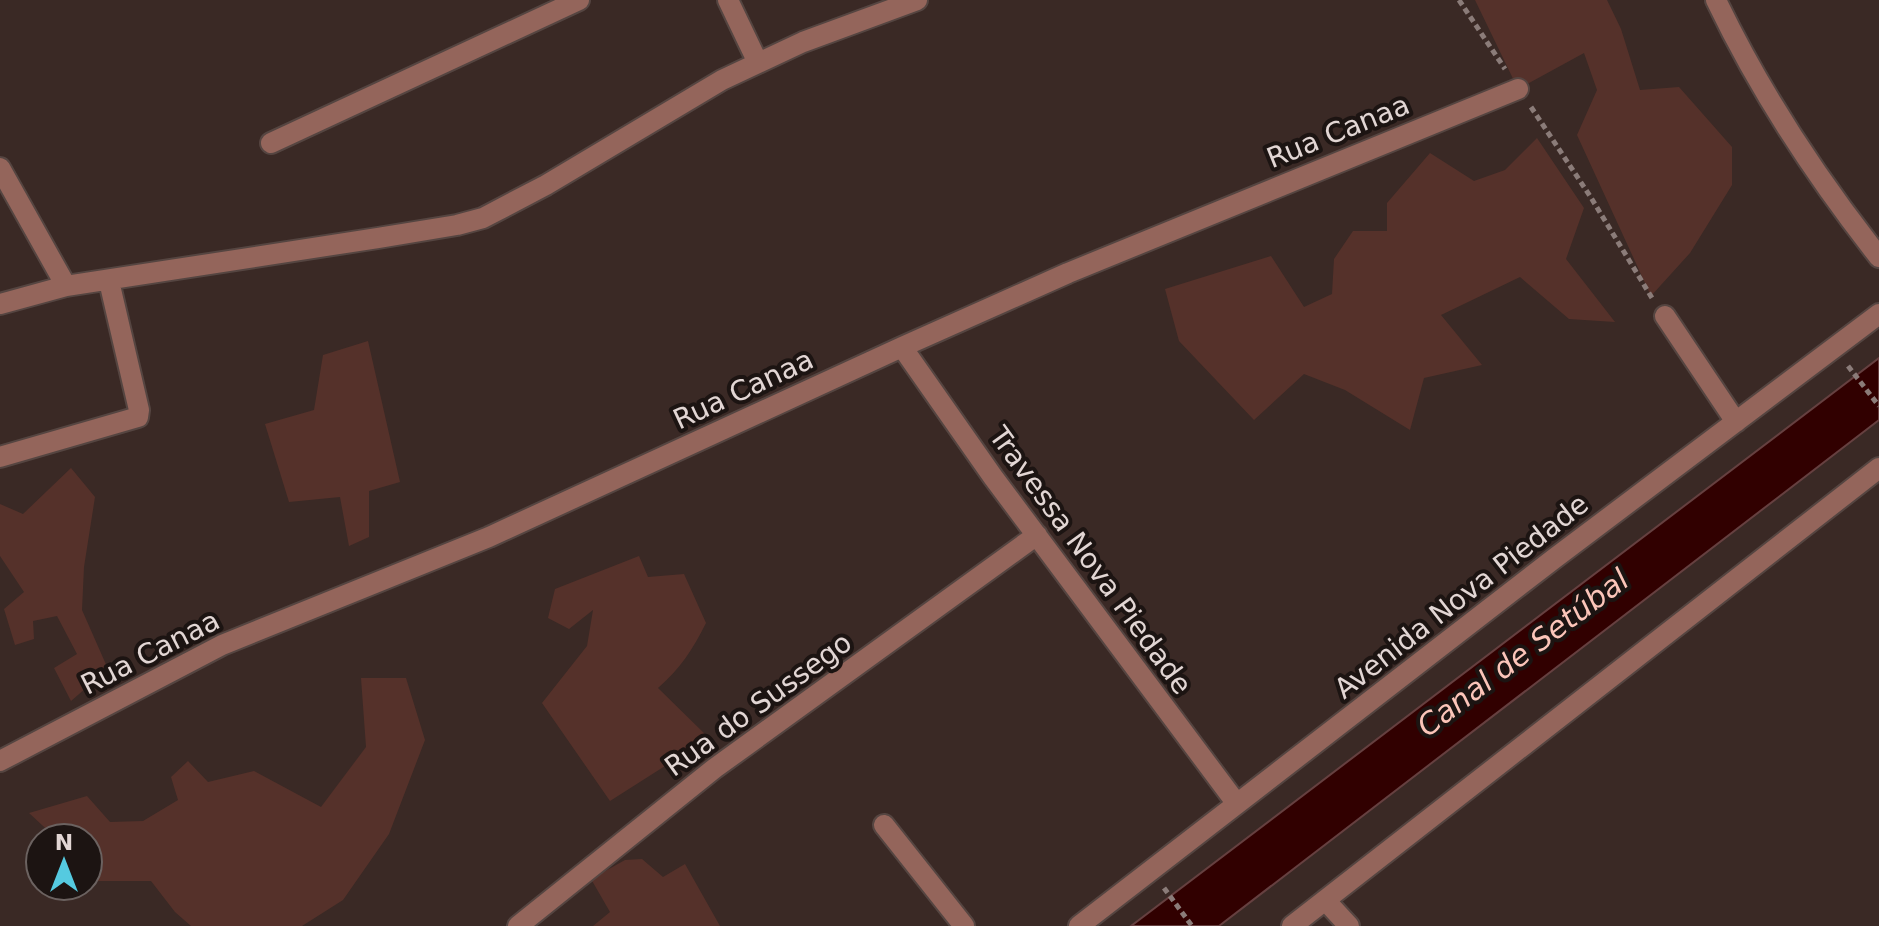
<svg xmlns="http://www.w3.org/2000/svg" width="1879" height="926" viewBox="0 0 1879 926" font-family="'DejaVu Sans',sans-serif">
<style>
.green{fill:#55312a}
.water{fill:#310000;stroke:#664040;stroke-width:2}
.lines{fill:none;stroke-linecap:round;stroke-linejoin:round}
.minor-casing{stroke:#554541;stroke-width:24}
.path{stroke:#8b7c79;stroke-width:5;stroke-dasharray:6 4;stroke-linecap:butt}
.minor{stroke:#94655b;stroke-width:20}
.labels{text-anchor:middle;stroke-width:8;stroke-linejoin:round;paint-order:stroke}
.street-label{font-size:28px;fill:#e2d6d4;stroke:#1c1412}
.water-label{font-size:30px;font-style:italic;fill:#fcc5b9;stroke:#1c1412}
</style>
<rect width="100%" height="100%" fill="#3a2925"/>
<!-- green -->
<path class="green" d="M1475,0H1607L1621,29L1640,90L1679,87L1732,147V185L1690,253L1651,296L1577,135L1597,90L1584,53L1518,89Z
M1537,138L1584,208L1566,259L1615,322L1569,319L1520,277L1441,315L1482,365L1424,378L1410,430L1345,390L1304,374L1254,420L1179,341L1165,289L1271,256L1304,307L1332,294L1334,259L1353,231H1387V203L1430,153L1474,181L1505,170Z
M368,341L400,482L369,491V537L349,546L340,497L289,502L265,424L314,410L323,355Z
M71,468L95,497L84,567L82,610L108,669L71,701L54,668L77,654L57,616L33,621L34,639L15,645L4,609L24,592L0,556V504L23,514Z
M639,556L648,577L684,574L706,623C693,649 680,669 658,688L709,738L610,801L542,703L587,646L593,610L569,629L548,618L555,589Z
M361,678H406L425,740L389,834L343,900L302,926H191L175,912L151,881H88V838H56L29,813L87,796L110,822L143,821L178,800L171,777L188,761L208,782L254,771L321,807L366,747Z
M642,859L663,877L685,864L720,926H593L610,912L591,879L625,860Z"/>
<!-- water -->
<path class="water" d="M1879,358V420L1219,926H1131Z"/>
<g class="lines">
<!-- minor casing -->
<g class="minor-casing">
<path id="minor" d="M728,0L758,63
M1716,0C1760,92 1816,177 1879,257
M271,143L579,0
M0,168L66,286
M0,304L66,286L378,238L457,225L483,218L546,185L722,80L803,42L917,0
M1665,316L1736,422
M902,347L993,477L1237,804
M0,457L138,417L139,410L109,281
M0,761L222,645L489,537L902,347L1068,273L1518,89
M884,825L964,926
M1325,900L1349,926
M518,926L715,768L1037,535
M1079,926L1555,558L1879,314
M1292,926L1879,468"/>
</g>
<!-- path -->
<path class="path" d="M1459,0L1505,69
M1531,107L1590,196L1652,298
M1848,366L1879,406
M1164,888L1192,926"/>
<!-- minor -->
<use href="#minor" class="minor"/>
</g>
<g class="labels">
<!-- street labels -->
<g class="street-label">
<text transform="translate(1338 131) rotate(-22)" y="10">Rua Canaa</text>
<text transform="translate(743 389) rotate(-25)" y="10">Rua Canaa</text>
<text transform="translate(1091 560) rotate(54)" y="10">Travessa Nova Piedade</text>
<text transform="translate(1461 596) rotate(-38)" y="10">Avenida Nova Piedade</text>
<text transform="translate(150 652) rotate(-27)" y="10">Rua Canaa</text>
<text transform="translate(758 704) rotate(-36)" y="10">Rua do Sussego</text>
</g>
<!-- water labels -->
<g class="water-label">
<text transform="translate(1523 653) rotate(-37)" y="10">Canal de Setúbal</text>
</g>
</g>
<!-- north arrow -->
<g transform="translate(64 862)"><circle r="38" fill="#1c1412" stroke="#6b6260" stroke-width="2"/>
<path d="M0-6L14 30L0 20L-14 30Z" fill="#55cae0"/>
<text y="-12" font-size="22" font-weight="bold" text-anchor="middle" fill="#e2d6d4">N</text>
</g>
</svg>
